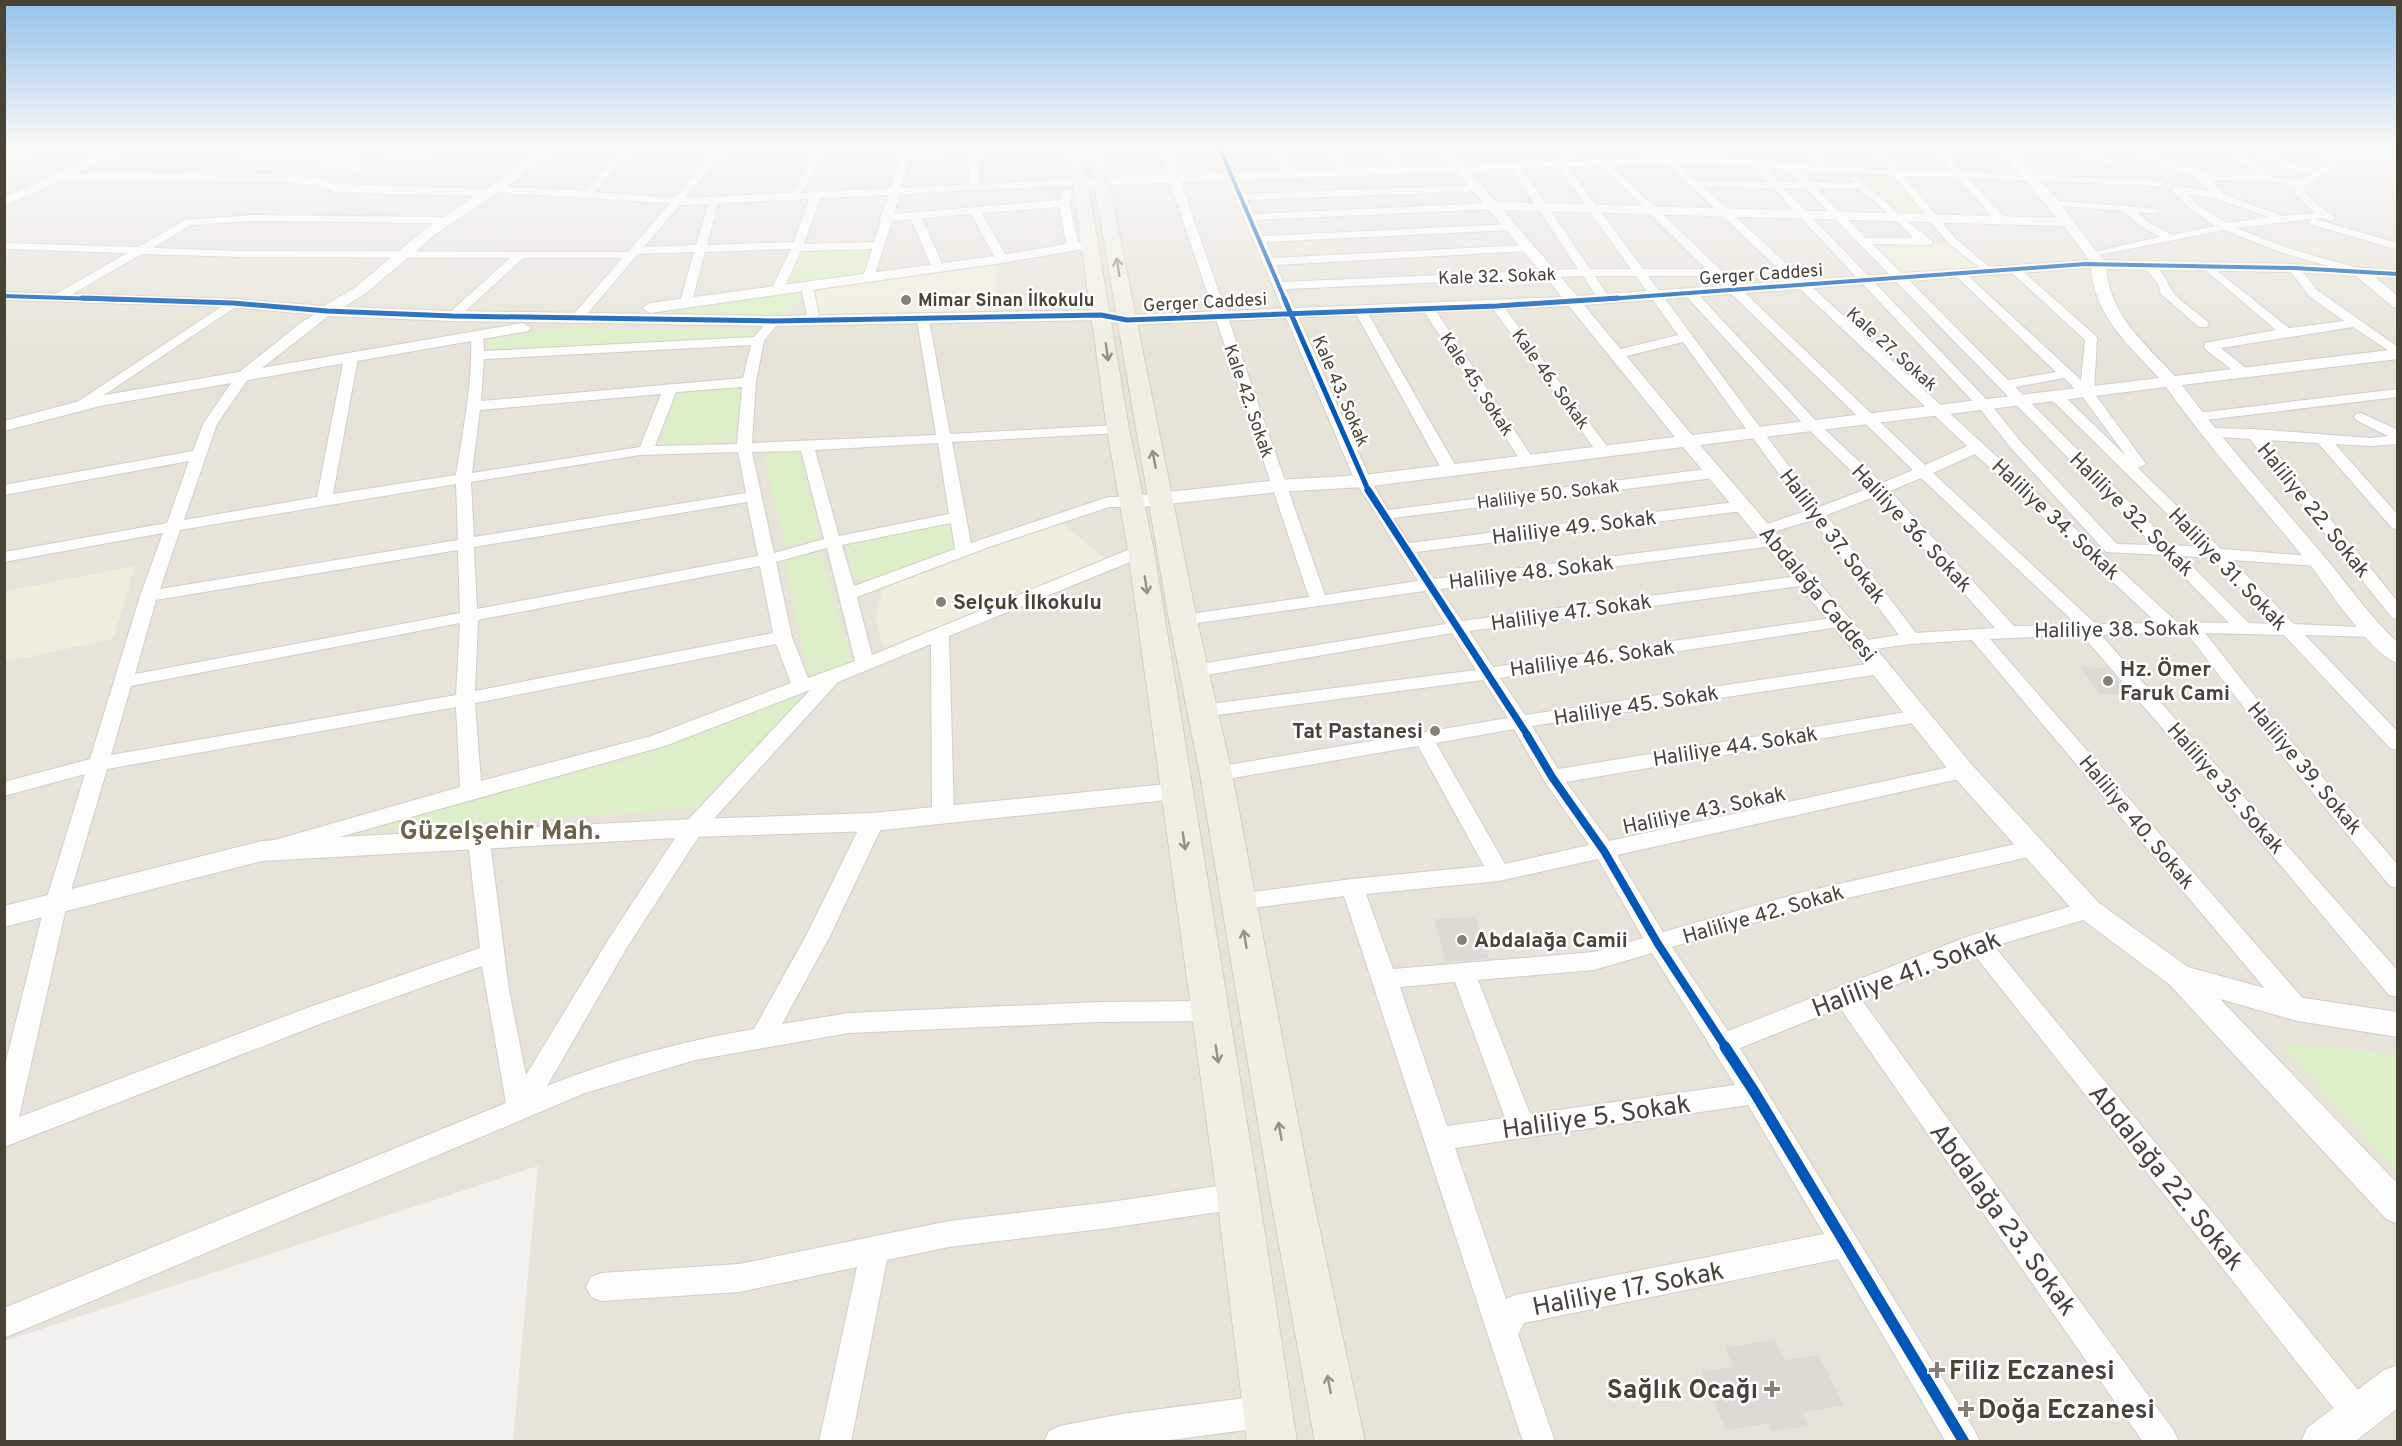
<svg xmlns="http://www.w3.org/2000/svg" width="2402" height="1446" viewBox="0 0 2402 1446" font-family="Overpass,sans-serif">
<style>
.residential{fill:#e7e3d8}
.education{fill:#f0eddc}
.green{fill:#ddefc9}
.building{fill:#dcdad3}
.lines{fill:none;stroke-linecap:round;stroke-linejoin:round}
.minor-casing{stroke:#d0cec8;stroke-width:2}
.tertiary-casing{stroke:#d0cec8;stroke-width:2}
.primary-casing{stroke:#d6cfb7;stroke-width:2}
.minor{fill:#fdfdfc;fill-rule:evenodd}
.tertiary{fill:#fdfdfc;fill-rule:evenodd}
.primary{fill:#f1efe4;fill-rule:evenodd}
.cycleway-far4-casing{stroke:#fff;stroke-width:6}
.cycleway-far3-casing{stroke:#fff;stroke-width:8}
.cycleway-far2-casing{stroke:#fff;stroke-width:10}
.cycleway-far1-casing{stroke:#fff;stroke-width:12}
.cycleway-casing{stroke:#fff;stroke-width:15}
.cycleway-far4{stroke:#0057b8;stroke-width:4}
.cycleway-far3{stroke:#0057b8;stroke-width:5}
.cycleway-far2{stroke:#0057b8;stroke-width:7}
.cycleway-far1{stroke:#0057b8;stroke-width:8}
.cycleway{stroke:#0057b8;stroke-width:11}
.oneway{stroke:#959084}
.poi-dot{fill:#848075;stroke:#fff;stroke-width:2}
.labels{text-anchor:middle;stroke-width:5;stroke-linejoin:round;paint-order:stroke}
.far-street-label{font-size:18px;fill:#494336;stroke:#fff}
.far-poi-label{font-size:18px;font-weight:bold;fill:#494336;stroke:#fff;text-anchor:start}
.street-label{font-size:21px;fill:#494336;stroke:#fff}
.poi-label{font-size:21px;font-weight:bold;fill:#494336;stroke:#fff;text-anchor:start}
.near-street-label{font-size:26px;fill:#494336;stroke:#fff}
.near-poi-label{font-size:26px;font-weight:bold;fill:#494336;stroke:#fff;text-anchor:start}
.district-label{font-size:27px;font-weight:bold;fill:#6d634c;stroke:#fff}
</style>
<rect width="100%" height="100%" fill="#f2f1eb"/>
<!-- residential -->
<path class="residential" d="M44,149H210L363,173L353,149H2397V1441H513L538,1166L5,1341L4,161Z"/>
<!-- education -->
<path class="education" d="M1872,242L1948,243L1976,267L1903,274Z
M996,264V314L878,317L868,313L851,317L818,318L814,288Z
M1060,521L1107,560L884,649L875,619L884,584Z
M135,566L113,639L5,662V591Z"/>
<!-- green -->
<path class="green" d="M1852,173L1891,174L1927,216L1899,215L1862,186Z
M871,247L864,274L786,285L801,251Z
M796,291L803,294L781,318L648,310Z
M574,325L601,329L755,331L754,337L488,350L489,340Z
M740,388L744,392L737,437L729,441L661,444L674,394Z
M800,452L820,538L785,546L764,454Z
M950,523L956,548L868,580L854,579L847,544Z
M820,552L852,664L810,680L784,560Z
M810,691L696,808L339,832L620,762Z
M2280,1044L2397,1054V1172Z"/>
<!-- building -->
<path class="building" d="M2081,667L2108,668L2131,695L2099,694Z
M1476,917L1489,959L1446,962L1434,919Z
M1775,1340L1785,1360L1819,1355L1844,1406L1802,1412L1808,1426L1771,1431L1768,1423L1726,1430L1701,1371L1733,1367L1725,1347Z"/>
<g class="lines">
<!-- minor casing -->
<g class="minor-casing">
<path id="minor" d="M376,149H551L552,150L547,153L379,154L374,151Z
M717,149H727L685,198L791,193L818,149H828L801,193L891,188L902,154L869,152L864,149H994L989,152H979V184L1080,179L1085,182L1080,185L900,194L894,214L1059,200L1062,191L1067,188L1072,191L1069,203L1079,247L1073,250L1067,247L1059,207L982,213L1008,259L1002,262L996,259L971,214L922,218L944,268L938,271L932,268L911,219L892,221L873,280H865L863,278L872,249L801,251L783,290L777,294L771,290L791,249L705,252L692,302L686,306L680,302L694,252L638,254L581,321H573L571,318L573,315L622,258H523L457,319H449L447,316L449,313L510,258L243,257L142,254L60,301L56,300V294L127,253L4,249V243L138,247L185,220L253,215L449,217L454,220L449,223L253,221L191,225L153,248L243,251L628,252L670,203L493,192L488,189L493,186L583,191L625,150L628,151V155L594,192L674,198ZM969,153V184L901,188L911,155ZM889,195L880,218L881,220L874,242L804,244L820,198ZM809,199L794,242L707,245L718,203ZM708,204L696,245L644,247L680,205Z
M1159,149H1169L1325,595L1418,581L1355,481L1215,149H1225L1244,194L1479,185L1484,188L1479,191L1247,200L1253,214L1494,203L1499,206L1494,209L1256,220L1263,236L1511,224L1516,227L1511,230L1266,242L1273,258L1528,245L1534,248L1528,251L1276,265L1283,282L1578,269L1512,169L1460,171L1455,168L1460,165L1558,161L1570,149H1580L1569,161L1703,157L1816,165L1804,149H1814L1826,165L1889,170L1872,149H1882L1899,170L1952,171L1935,149H1945L1962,172L2164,181L2165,183L2160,186L1968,178L2005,218V222H1997L1957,177L1904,176L1956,239L1993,270L1995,272L1989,275L1948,243L1894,176L1798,169L1811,182L1852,183L1847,178L1856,176C1867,185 1925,238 1932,240V244L1928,245L1873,244L2008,380L2056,372L1957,277V273H1965L2081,380L2085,340L2010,271L2012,269H2020L2096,336L2097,339L2094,393L2146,464L2138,468L2221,549L2323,557L2325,561L2317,566L2232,560L2294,624L2379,628L2382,632L2379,636L2373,637L2305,635L2398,732V750L2391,749L2284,635L2205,633L2279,727L2398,865V888L2390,886L2265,735L2186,632L2101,635L2398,971V997L2389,995L2282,867L2082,635L1990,639L2306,1002L2309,1009L2306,1016L2297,1019L2288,1016L1972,640L1911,644L1860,651L1854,650L1851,646L1854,642L1899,635L1813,520L1770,533H1758L1756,530L1758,527L1806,511L1683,342L1618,358L1611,354L1613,351L1678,335L1636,276H1595L1610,299L1604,303L1600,302L1583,276L1286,289L1371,481L1388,510L1714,468L1722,473L1714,478L1393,518L1409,543L1743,501L1751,506L1743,511L1416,552L1434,579L1773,536L1781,541L1773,546L1440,589L1462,621L1807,575L1813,576L1816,580L1813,584L1807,585L1469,631L1493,667L1839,617L1845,618L1848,622L1845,626L1839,627L1500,678L1525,715L1880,662L1887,664L1889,668L1887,672L1880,674L1532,726L1558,769L1919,710L1926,712L1929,716L1926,720L1919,722L1566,782L1609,841L1963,764L1970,766L1973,771L1970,776L1963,778L1617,855L1663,932L1803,892L2033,840L2041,843L2044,848L2041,853L2033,856L1803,908L1672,947L1728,1031L1969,936L2089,901L2097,904L2100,910L2097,916L1994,946L2368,1402L2373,1413L2368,1424L2357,1429L2346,1424L1973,953L1861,999L2174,1431L2179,1442H2143L1840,1008L1740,1048L1975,1431L1980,1442H1946L1838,1259L1524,1323L1518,1334L1555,1442H1523L1344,896L1238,910L1230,908L1227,902L1230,896L1238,894L1352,879L1484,866L1418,746L1216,781L1209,779L1206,774L1209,769L1216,767L1508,718L1483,680L1202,717L1195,715L1192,711L1195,707L1202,705L1476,670L1452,633L1194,677L1187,675L1185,671L1187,667L1194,665L1446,624L1425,591L1183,625L1177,624L1174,620L1177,616L1183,615L1309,597ZM1666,163L1967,446L1925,465L1611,165ZM1677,163L1755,166L1768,182L1696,181ZM1601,165L1706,269H1643L1568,167ZM1558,167L1631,269H1590L1522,168ZM1766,167L1786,169L1799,182H1779ZM1703,187L1773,188L1979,408L2011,448L2106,552L2163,555L2229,623L2177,622ZM1784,188H1805L2153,545L2117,544L2021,442L1989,402ZM1817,189H1859L1895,219L1913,238H1866ZM1648,276H1713L1913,470L1882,483L1818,423L1695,291H1687V297L1808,429L1869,488L1819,507ZM2064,378L2082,396L2126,456L2061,393H2051L2049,396L2051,399L2201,547L2172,545L2015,387ZM1975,454L2157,623L2096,624L1933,473ZM1921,478L2077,625L2014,626L1890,491ZM1877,496L1995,628L1916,633L1826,515ZM2182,556L2212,558L2274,624L2249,623ZM1514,729L1545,782L1589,845L1505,864L1436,743ZM1598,859L1643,938L1594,952L1393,969L1366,894L1499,881ZM1652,953L1735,1085L1530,1114L1478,980L1594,970ZM1455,982L1505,1118L1447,1126L1400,987ZM1748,1105L1824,1234L1515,1295L1506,1299L1455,1148Z
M1271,149H1281L1295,174L1294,176H1286Z
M1325,149H1335L1350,172L1348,174H1342Z
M1379,149H1389L1404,170L1402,172H1396Z
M2064,149H2079L2135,168L2127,170Z
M2134,149H2146L2169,163L2191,167L2206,174L2257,175L2225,149H2236L2270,176L2299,181L2311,174L2282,166L2249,149H2261L2288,162L2318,170L2333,160L2312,149H2325L2336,153L2398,152V158L2342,159V163L2306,185L2304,191L2316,204L2336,218L2331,221L2324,218L2315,219L2398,243V250L2310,224L2309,222L2311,219L2236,228L2291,249L2364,270V274H2356L2283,253L2224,230L2089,257V253L2160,237L2140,226L2123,211L2052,205L2047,202L2048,200L2160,209L2161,211L2156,214L2137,212L2148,222L2172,235L2215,226L2190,208L2171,189L2176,186L2210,191C2188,163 2160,173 2134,149ZM2212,180L2267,181L2295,186V193L2315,213L2283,216L2223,194ZM2187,194L2217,199L2269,217L2227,223L2197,204Z
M2150,263C2160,266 2166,280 2171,289C2175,298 2199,314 2207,321L2209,324L2207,327H2199L2161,294L2158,284L2144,266Z
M2207,263L2289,328L2344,321L2309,296L2288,268L2294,265L2298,266L2317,290L2398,347V357L2353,327L2221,348L2252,373L2245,377L2240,376L2205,349L2204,346L2205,343L2276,330L2203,268V264Z
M807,282L813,286L820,321L814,325L808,321L801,286Z
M233,299L239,303L237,306L80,411L75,412L68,408Z
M1497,302L1501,303L1609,449L1611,452L1609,455H1599L1491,306Z
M1428,304L1434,308L1534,460L1532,463H1522L1520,460L1422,308Z
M1360,306L1366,310L1458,470L1455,473L1450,475L1442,470L1354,310Z
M327,307L331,308L333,311L331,314L248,379L217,424L184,520L317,497L344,358L351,354L358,358L333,494L456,475C463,429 473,383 471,336L477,332L483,336L484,351L754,337L770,318H778L780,321L764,341L756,382L752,443L936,435L917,320L923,316L929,320L950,434L1118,425L1125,429L1118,433L952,442L971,543L1108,497H1131L1139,502L1131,507H1109L989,547L857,597L872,655L1135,547L1141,546L1149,551L1147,555L949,636L954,814L950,819L943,821L936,819L932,814L931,644L838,682L701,833L626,949L547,1086C613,1059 684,1041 754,1029L807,934L862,822L865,817L873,815L881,817L884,822L830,936L782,1024L849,1013L1099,1002L1210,1001L1219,1004L1222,1011L1219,1018L1210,1021L1099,1022L849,1033L695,1060L585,1093L4,1338V1308L506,1103L482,966L325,1022L4,1147V1069L45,904L85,774L4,796V782L90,759L140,596L163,533L4,562V552L167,523L189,461L4,495V485L193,451L203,424L238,373L302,322ZM751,345L743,378L481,401L484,359ZM742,387L737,444L655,446L676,392ZM661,394L640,447L472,473L480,410ZM938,443L949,514L839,536L815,450ZM801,451L824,539L774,553L752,452ZM738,452L746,493L474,537L471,482L640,455ZM456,484L458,540L160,589L180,530ZM747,502L758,556L477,609L474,547ZM951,523L955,549L854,586L842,545ZM827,548L855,661L808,678L792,637L776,562ZM458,550L460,613L135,674L156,600ZM760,566L773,633L475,691L478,620ZM460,623L456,695L111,755L131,686ZM776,644L791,683L651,736L481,781L475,703ZM810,690L685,823L610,937L526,1075L509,990L490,841L487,836L479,833L471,836L468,841L480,948L307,1008L19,1117L67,904L107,769L456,707L460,787L271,841L268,846L271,851L279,854L665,746Z
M2398,389V397L2197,421L2190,417L2197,413Z
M2361,413L2398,430V444L2370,446L2335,444L2398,515V530L2392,528L2318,443L2266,440L2398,602V619L2392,618L2250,439L2207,436L2200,432L2207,428L2253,429L2370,438L2388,436L2356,420L2354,417L2356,414Z
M1238,1183L1248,1187L1252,1196L1248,1205L1238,1209L1110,1228L949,1247L887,1260L851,1442H819L857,1267L739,1292L601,1301L591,1297L586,1287L591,1277L601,1273L739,1264L949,1221L1110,1202Z
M1268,1395L1279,1400L1284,1411L1279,1422L1268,1427L1156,1442H1044L1049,1431L1060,1426L1122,1414Z"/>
</g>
<!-- tertiary casing -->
<g class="tertiary-casing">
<path id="tertiary" d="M111,149H126L77,173L284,174L319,178L337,184L486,189L541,149H554L515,181L436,234L366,293L344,307L453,311L774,316L1101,310L1127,315L1562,297L1457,172L1080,186L1074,182L1080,178L1451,165L1438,149H1450L1496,202L2057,218L1998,149H2010L2057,199L2103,260L2294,264L2398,270V278L2375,277L2398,296V308L2393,307L2356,276L2294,272L2106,269C2111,316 2144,343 2175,376L2398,349V359L2182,385C2226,445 2276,499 2323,555C2348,585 2370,617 2398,643V663C2372,656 2328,588 2310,565C2262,506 2211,450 2166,387L1700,445L1888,663L1972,765L2099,903L2188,967L2297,997L2398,1012V1037L2297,1021L2220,999L2398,1184V1224L2386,1219L2169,984L2079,917L1954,777L1872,673L1683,447L1363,487L1278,492L1131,508L1124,506L1121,502L1124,498L1131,496L1278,480L1363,475L1675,437L1569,306L1127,325L1101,320L774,326L453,321L327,316L233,307L4,300V292L233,299L324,306L356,287L426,228L475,196L335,192L317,185L284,182L61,181L4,206V197ZM1503,210L2064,226L2089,260L1577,296ZM2085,268H2091C2095,317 2128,344 2159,378L1692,435L1584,305Z
M1090,240L1095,241L1097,244L1095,247L1002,263L650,313L642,308L650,303L1002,255Z
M523,323L531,328L528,331L100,406L4,431V421L99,396Z
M1177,783L1186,786L1190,792L1186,798L873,831L693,837L262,861L4,927V906L262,841L693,819L873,813Z
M2398,1365V1408L2354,1442H2301L2307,1428L2384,1370Z"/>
</g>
<!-- primary casing -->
<g class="primary-casing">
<path id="primary" d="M1068,149H1082L1129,429L1154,551L1259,1196L1297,1442H1247L1217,1196L1128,551L1107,429Z
M1088,149H1102L1197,620L1232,774L1311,1189L1365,1442H1315L1269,1189L1200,774L1169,620Z"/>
</g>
<!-- minor -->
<use href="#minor" class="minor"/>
<!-- tertiary -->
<use href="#tertiary" class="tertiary"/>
<!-- primary -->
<use href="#primary" class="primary"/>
<!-- cycleway-far4 casing -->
<g class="cycleway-far4-casing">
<path id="cycleway-far4" d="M1220,149L1285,300
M4,296L131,300
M1594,300L2085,264L2294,268L2398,274"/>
</g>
<!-- cycleway-far3 casing -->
<g class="cycleway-far3-casing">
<path id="cycleway-far3" d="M82,298L233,303L327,311L453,316L774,321L1101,315L1127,320L1497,306L1618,298
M1284,298L1369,492"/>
</g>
<!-- cycleway-far2 casing -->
<g class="cycleway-far2-casing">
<path id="cycleway-far2" d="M1368,490L1528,736"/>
</g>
<!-- cycleway-far1 casing -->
<g class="cycleway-far1-casing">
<path id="cycleway-far1" d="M1527,735L1552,777L1604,851L1658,944L1726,1048"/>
</g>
<!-- cycleway casing -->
<g class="cycleway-casing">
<path id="cycleway" d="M1725,1047L1755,1093L1964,1442"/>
</g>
<!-- cycleway-far4 -->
<use href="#cycleway-far4" class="cycleway-far4"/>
<!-- cycleway-far3 -->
<use href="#cycleway-far3" class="cycleway-far3"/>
<!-- cycleway-far2 -->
<use href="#cycleway-far2" class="cycleway-far2"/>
<!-- cycleway-far1 -->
<use href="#cycleway-far1" class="cycleway-far1"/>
<!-- cycleway -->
<use href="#cycleway" class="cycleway"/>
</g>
<!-- one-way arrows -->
<defs><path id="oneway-shaft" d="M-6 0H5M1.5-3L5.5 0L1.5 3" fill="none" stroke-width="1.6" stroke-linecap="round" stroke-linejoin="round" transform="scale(1.5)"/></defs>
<g class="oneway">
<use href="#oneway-shaft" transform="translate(1118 267) rotate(-99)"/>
<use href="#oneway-shaft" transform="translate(1107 352) rotate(82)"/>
<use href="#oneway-shaft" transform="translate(1154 459) rotate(-101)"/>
<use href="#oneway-shaft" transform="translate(1146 585) rotate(82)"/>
<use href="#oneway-shaft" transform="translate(1184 841) rotate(81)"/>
<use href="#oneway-shaft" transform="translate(1245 939) rotate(-100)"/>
<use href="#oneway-shaft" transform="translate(1217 1054) rotate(81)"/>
<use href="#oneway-shaft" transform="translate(1280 1131) rotate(-100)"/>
<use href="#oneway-shaft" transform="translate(1329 1384) rotate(-101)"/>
</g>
<!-- sky -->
<linearGradient id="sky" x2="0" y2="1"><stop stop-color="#95c2ec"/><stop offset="0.42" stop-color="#f9f9f6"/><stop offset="1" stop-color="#f9f9f6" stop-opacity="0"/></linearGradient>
<rect width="2402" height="351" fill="url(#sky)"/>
<!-- markers -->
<g class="poi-dot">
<circle cx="906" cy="300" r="6"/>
<circle cx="941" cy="602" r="6"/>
<circle cx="2108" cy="681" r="6"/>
<circle cx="1435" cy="731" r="6"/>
<circle cx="1462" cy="940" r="6"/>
<path d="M1934 1361h6v6h6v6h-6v6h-6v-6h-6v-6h6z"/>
<path d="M1769 1380h6v6h6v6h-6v6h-6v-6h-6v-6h6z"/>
<path d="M1963 1400h6v6h6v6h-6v6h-6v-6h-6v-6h6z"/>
</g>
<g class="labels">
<!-- far-street labels -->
<g class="far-street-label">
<text transform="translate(1761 274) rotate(-4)" y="6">Gerger Caddesi</text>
<text transform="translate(1497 276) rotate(-2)" y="6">Kale 32. Sokak</text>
<text transform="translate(1205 302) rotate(-3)" y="6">Gerger Caddesi</text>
<text transform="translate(1892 349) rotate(42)" y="6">Kale 27. Sokak</text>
<text transform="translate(1551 379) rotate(54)" y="6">Kale 46. Sokak</text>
<text transform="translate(1477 384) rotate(57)" y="6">Kale 45. Sokak</text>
<text transform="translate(1341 391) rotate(67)" y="6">Kale 43. Sokak</text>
<text transform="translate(1249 401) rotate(71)" y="6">Kale 42. Sokak</text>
<text transform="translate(1548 494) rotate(-7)" y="6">Haliliye 50. Sokak</text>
</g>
<!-- far-poi labels -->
<g class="far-poi-label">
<text x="918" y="306">Mimar Sinan İlkokulu</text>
</g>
<!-- street labels -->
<g class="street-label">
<text transform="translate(2314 510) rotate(51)" y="7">Haliliye 22. Sokak</text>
<text transform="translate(2132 514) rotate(45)" y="7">Haliliye 32. Sokak</text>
<text transform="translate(2056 519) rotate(43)" y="7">Haliliye 34. Sokak</text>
<text transform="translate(1574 527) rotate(-7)" y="7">Haliliye 49. Sokak</text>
<text transform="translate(1912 528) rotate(47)" y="7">Haliliye 36. Sokak</text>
<text transform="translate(1833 536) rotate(53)" y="7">Haliliye 37. Sokak</text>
<text transform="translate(2228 569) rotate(46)" y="7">Haliliye 31. Sokak</text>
<text transform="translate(1531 572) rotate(-7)" y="7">Haliliye 48. Sokak</text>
<text transform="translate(1818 594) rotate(50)" y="7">Abdalağa Caddesi</text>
<text transform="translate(1571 612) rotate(-8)" y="7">Haliliye 47. Sokak</text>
<text transform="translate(2117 629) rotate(-1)" y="7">Haliliye 38. Sokak</text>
<text transform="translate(1592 658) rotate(-8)" y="7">Haliliye 46. Sokak</text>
<text transform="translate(1636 705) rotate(-9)" y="7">Haliliye 45. Sokak</text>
<text transform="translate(1735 746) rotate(-9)" y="7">Haliliye 44. Sokak</text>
<text transform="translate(2305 768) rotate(50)" y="7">Haliliye 39. Sokak</text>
<text transform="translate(2226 788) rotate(49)" y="7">Haliliye 35. Sokak</text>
<text transform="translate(1704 810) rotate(-12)" y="7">Haliliye 43. Sokak</text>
<text transform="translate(2137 822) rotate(50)" y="7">Haliliye 40. Sokak</text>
<text transform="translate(1763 914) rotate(-16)" y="7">Haliliye 42. Sokak</text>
</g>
<!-- poi labels -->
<g class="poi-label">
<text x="953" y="609">Selçuk İlkokulu</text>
<text x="2120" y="676">Hz. Ömer<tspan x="2120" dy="24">Faruk Cami</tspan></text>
<text x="1423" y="738" text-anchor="end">Tat Pastanesi</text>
<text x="1474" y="947">Abdalağa Camii</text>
</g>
<!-- near-street labels -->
<g class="near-street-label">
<text transform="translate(1906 973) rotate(-21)" y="9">Haliliye 41. Sokak</text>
<text transform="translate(1596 1116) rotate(-8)" y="9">Haliliye 5. Sokak</text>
<text transform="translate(2167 1177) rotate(51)" y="9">Abdalağa 22. Sokak</text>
<text transform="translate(2004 1219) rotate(54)" y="9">Abdalağa 23. Sokak</text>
<text transform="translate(1628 1288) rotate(-11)" y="9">Haliliye 17. Sokak</text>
</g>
<!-- near-poi labels -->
<g class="near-poi-label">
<text x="1949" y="1379">Filiz Eczanesi</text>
<text x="1758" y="1398" text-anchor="end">Sağlık Ocağı</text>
<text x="1978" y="1418">Doğa Eczanesi</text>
</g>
<!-- district labels -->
<g class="district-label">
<text x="500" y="839">Güzelşehir Mah.</text>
</g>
</g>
<!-- border -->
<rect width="2402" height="1446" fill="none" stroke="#494336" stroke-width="12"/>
</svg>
